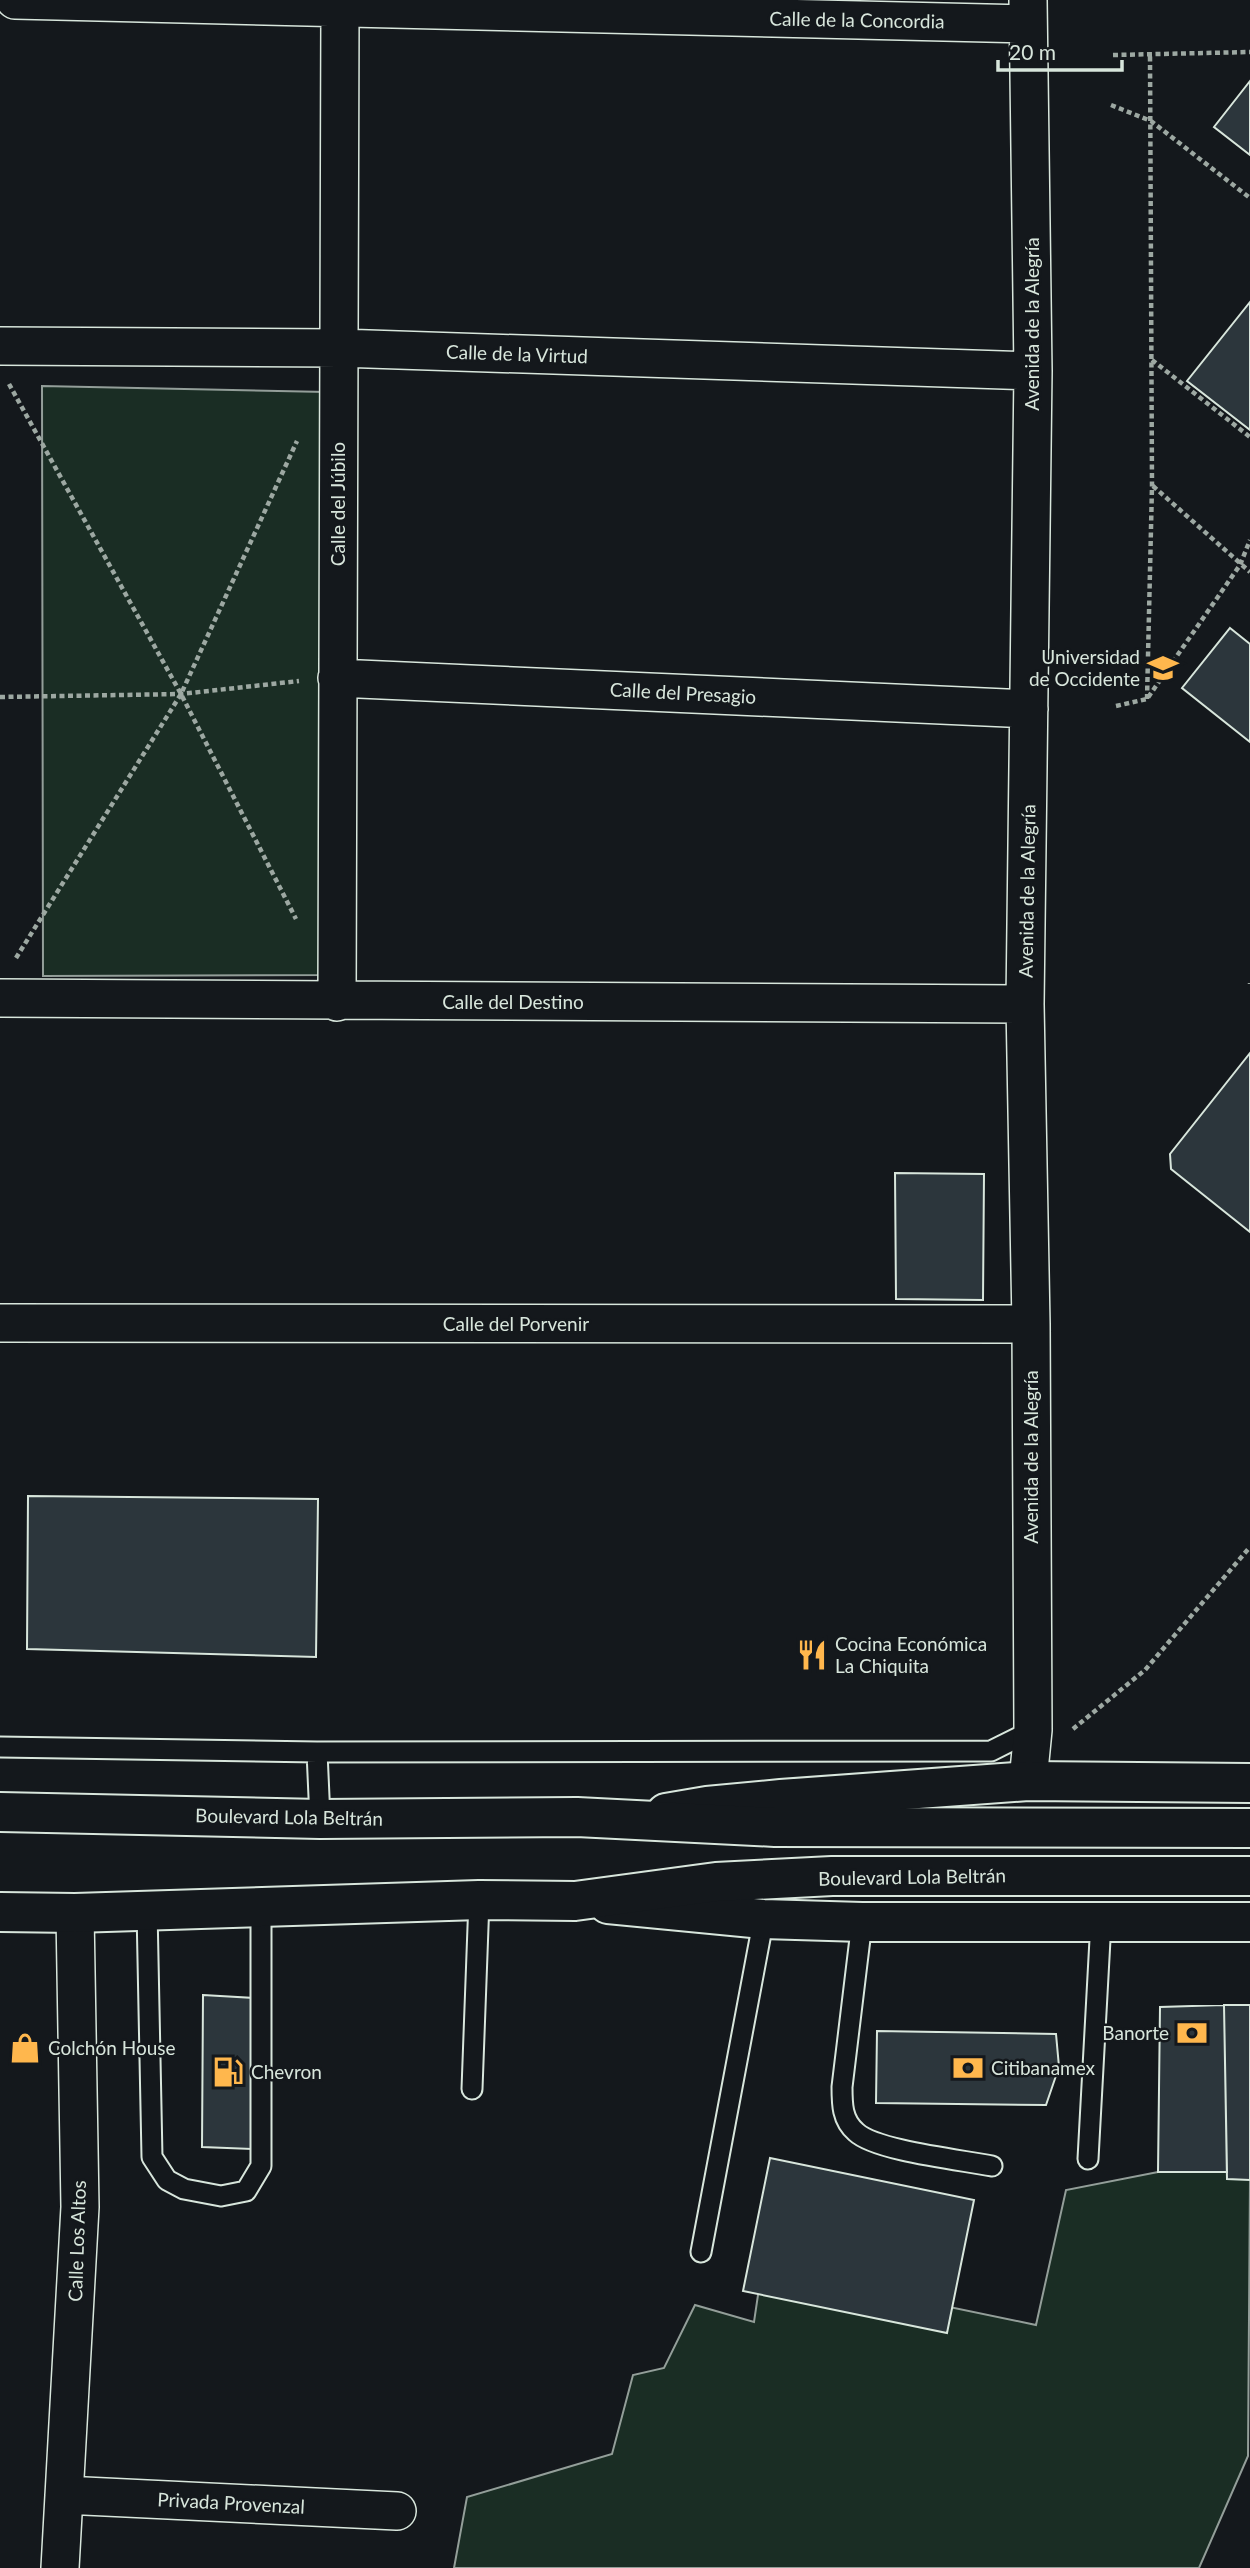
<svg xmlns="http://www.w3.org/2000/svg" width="1250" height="2568" viewBox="0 0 1250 2568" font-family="Lato,sans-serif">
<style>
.green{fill:#1a2d24;stroke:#939e99;stroke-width:2}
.building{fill:#2c363c;stroke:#d8e6dc;stroke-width:2}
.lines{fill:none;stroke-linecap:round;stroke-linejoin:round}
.service-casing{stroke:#d8e6dc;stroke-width:23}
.minor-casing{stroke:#d8e6dc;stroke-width:40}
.tertiary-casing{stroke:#d8e6dc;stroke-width:42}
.secondary-casing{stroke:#d8e6dc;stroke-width:42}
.path{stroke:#9da8a2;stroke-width:4.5;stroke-dasharray:5 3.5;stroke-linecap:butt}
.service{stroke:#14181c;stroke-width:19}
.minor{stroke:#14181c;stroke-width:37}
.tertiary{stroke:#14181c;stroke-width:38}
.secondary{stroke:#14181c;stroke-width:38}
.labels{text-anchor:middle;stroke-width:5;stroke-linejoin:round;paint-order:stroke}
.street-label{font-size:19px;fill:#d8e6dc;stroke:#14181c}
.poi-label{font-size:19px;fill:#d8e6dc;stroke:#14181c;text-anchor:start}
</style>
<rect width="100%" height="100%" fill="#14181c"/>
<!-- green -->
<path class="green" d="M42,386L326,392L332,975L43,976Z
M1158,2172H1227L1250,2179L1248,2456L1199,2568H454L467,2497L612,2454L633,2375L664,2368L695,2305L754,2322L762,2268L1036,2325L1066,2190Z"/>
<!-- building -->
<path class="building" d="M1250,81V155L1214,127Z
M1250,302V430L1187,381Z
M1230,628L1250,644V742L1182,688Z
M1250,1053V1232L1171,1169L1170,1154Z
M895,1173L984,1174L983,1300L896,1299Z
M28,1496L318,1499L316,1657L27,1649Z
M203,1995L254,1998L252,2149L202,2147Z
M1224,2005H1250V2180L1227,2179Z
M1224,2005L1227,2172H1158L1160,2007Z
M877,2031L1056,2034L1059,2067L1046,2105L876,2103Z
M770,2158L974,2200L947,2333L743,2291Z"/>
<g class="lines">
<!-- service casing -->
<g class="service-casing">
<path id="service" d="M0,1747L317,1752L991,1751L1033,1730
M317,1752L320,1819
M147,1910L152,2157L167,2180L184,2189L221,2196L246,2191L261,2166V1909
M862,1922L842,2087C842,2104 842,2120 856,2132C876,2151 962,2160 992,2166
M472,2089L479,1900
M1088,2159L1101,1921
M701,2252L765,1912"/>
</g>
<!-- minor casing -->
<g class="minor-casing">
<path id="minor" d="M15,0L1028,24
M0,346L339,348L1033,371
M337,678L1029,709
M0,998L1025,1004
M337,1002L340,7
M0,1323L1031,1324
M1028,1781L1033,1730L1031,1324L1025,1004L1033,371L1028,0
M64,2495L397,2511
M60,2568L80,2207L75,1913"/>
</g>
<!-- tertiary casing -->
<g class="tertiary-casing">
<path id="tertiary" d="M666,1813L707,1806L781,1799L1028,1781L1250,1783
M608,1904L763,1919L862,1922H1250"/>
</g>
<!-- secondary casing -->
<g class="secondary-casing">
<path id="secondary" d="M0,1812L320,1819L577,1817L775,1827L1250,1828
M0,1912L75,1913L479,1900L575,1901L716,1882L832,1876H1250"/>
</g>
<!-- path -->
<path class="path" d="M1113,55L1250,52
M1111,105L1151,121L1250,198
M1152,360L1250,437
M9,384L181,694L296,919
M1153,486L1250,572
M0,697L181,694L299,681
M1147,699L1152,486L1150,55
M1116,706L1147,699L1240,565L1250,540
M16,958L181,694L297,441
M1250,983V984
M1073,1729L1145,1670L1250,1547"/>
<!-- service -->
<use href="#service" class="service"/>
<!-- minor -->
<use href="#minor" class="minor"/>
<!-- tertiary -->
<use href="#tertiary" class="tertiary"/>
<!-- secondary -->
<use href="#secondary" class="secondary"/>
</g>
<!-- icons -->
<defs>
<g id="university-bare" transform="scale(2.415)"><path d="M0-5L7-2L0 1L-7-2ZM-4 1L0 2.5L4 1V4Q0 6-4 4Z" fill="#ffb74d" stroke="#14181c" stroke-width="2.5" paint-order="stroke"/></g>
<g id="restaurant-bare" transform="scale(2.415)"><path d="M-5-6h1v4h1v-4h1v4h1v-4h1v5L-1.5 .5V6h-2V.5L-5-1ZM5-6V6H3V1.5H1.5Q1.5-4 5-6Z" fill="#ffb74d" stroke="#14181c" stroke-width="2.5" paint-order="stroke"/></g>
<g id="bank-bare" transform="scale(2.415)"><path d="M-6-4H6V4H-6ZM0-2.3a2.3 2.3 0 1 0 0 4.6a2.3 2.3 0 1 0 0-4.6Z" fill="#ffb74d" stroke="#14181c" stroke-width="2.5" paint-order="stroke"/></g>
<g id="shop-bare" transform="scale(2.415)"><path d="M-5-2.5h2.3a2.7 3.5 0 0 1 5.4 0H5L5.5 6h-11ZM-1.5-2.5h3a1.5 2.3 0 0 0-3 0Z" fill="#ffb74d" stroke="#14181c" stroke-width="2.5" paint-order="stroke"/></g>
<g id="fuel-bare" transform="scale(2.415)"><path d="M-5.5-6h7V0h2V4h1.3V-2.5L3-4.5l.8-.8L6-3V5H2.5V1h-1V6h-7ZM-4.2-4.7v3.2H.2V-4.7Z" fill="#ffb74d" stroke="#14181c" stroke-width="2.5" paint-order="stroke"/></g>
</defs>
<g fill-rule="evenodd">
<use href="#university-bare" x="1163" y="668"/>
<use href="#restaurant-bare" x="812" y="1655"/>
<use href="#bank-bare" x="1192" y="2033"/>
<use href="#shop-bare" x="25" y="2048"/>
<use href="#bank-bare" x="968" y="2068"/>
<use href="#fuel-bare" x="228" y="2072"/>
</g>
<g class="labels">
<!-- street labels -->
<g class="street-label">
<text transform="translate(857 20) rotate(1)" y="7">Calle de la Concordia</text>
<text transform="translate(1032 324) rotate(-90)" y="7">Avenida de la Alegría</text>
<text transform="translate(517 354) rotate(2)" y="7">Calle de la Virtud</text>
<text transform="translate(338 504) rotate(-90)" y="7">Calle del Júbilo</text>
<text transform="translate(683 693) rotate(3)" y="7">Calle del Presagio</text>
<text transform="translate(1027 891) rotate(-89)" y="7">Avenida de la Alegría</text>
<text x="513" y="1009">Calle del Destino</text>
<text x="516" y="1331">Calle del Porvenir</text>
<text transform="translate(1031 1457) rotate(-90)" y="7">Avenida de la Alegría</text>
<text transform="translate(289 1817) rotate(1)" y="7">Boulevard Lola Beltrán</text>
<text transform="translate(912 1877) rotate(-1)" y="7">Boulevard Lola Beltrán</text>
<text transform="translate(77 2241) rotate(-88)" y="7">Calle Los Altos</text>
<text transform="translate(231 2503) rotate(3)" y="7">Privada Provenzal</text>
</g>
<!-- poi labels -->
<g class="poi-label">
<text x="1140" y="664" text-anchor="end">Universidad<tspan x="1140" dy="22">de Occidente</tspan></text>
<text x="835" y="1651">Cocina Económica<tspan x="835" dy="22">La Chiquita</tspan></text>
<text x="1169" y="2040" text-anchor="end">Banorte</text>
<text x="48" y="2055">Colchón House</text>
<text x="991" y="2075">Citibanamex</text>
<text x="251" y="2079">Chevron</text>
</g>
</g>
<!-- scale -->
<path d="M998 60v10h124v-10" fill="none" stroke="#d8e6dc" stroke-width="3.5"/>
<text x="1009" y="60" font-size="21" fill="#d8e6dc" stroke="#14181c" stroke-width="5" paint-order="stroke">20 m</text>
</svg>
